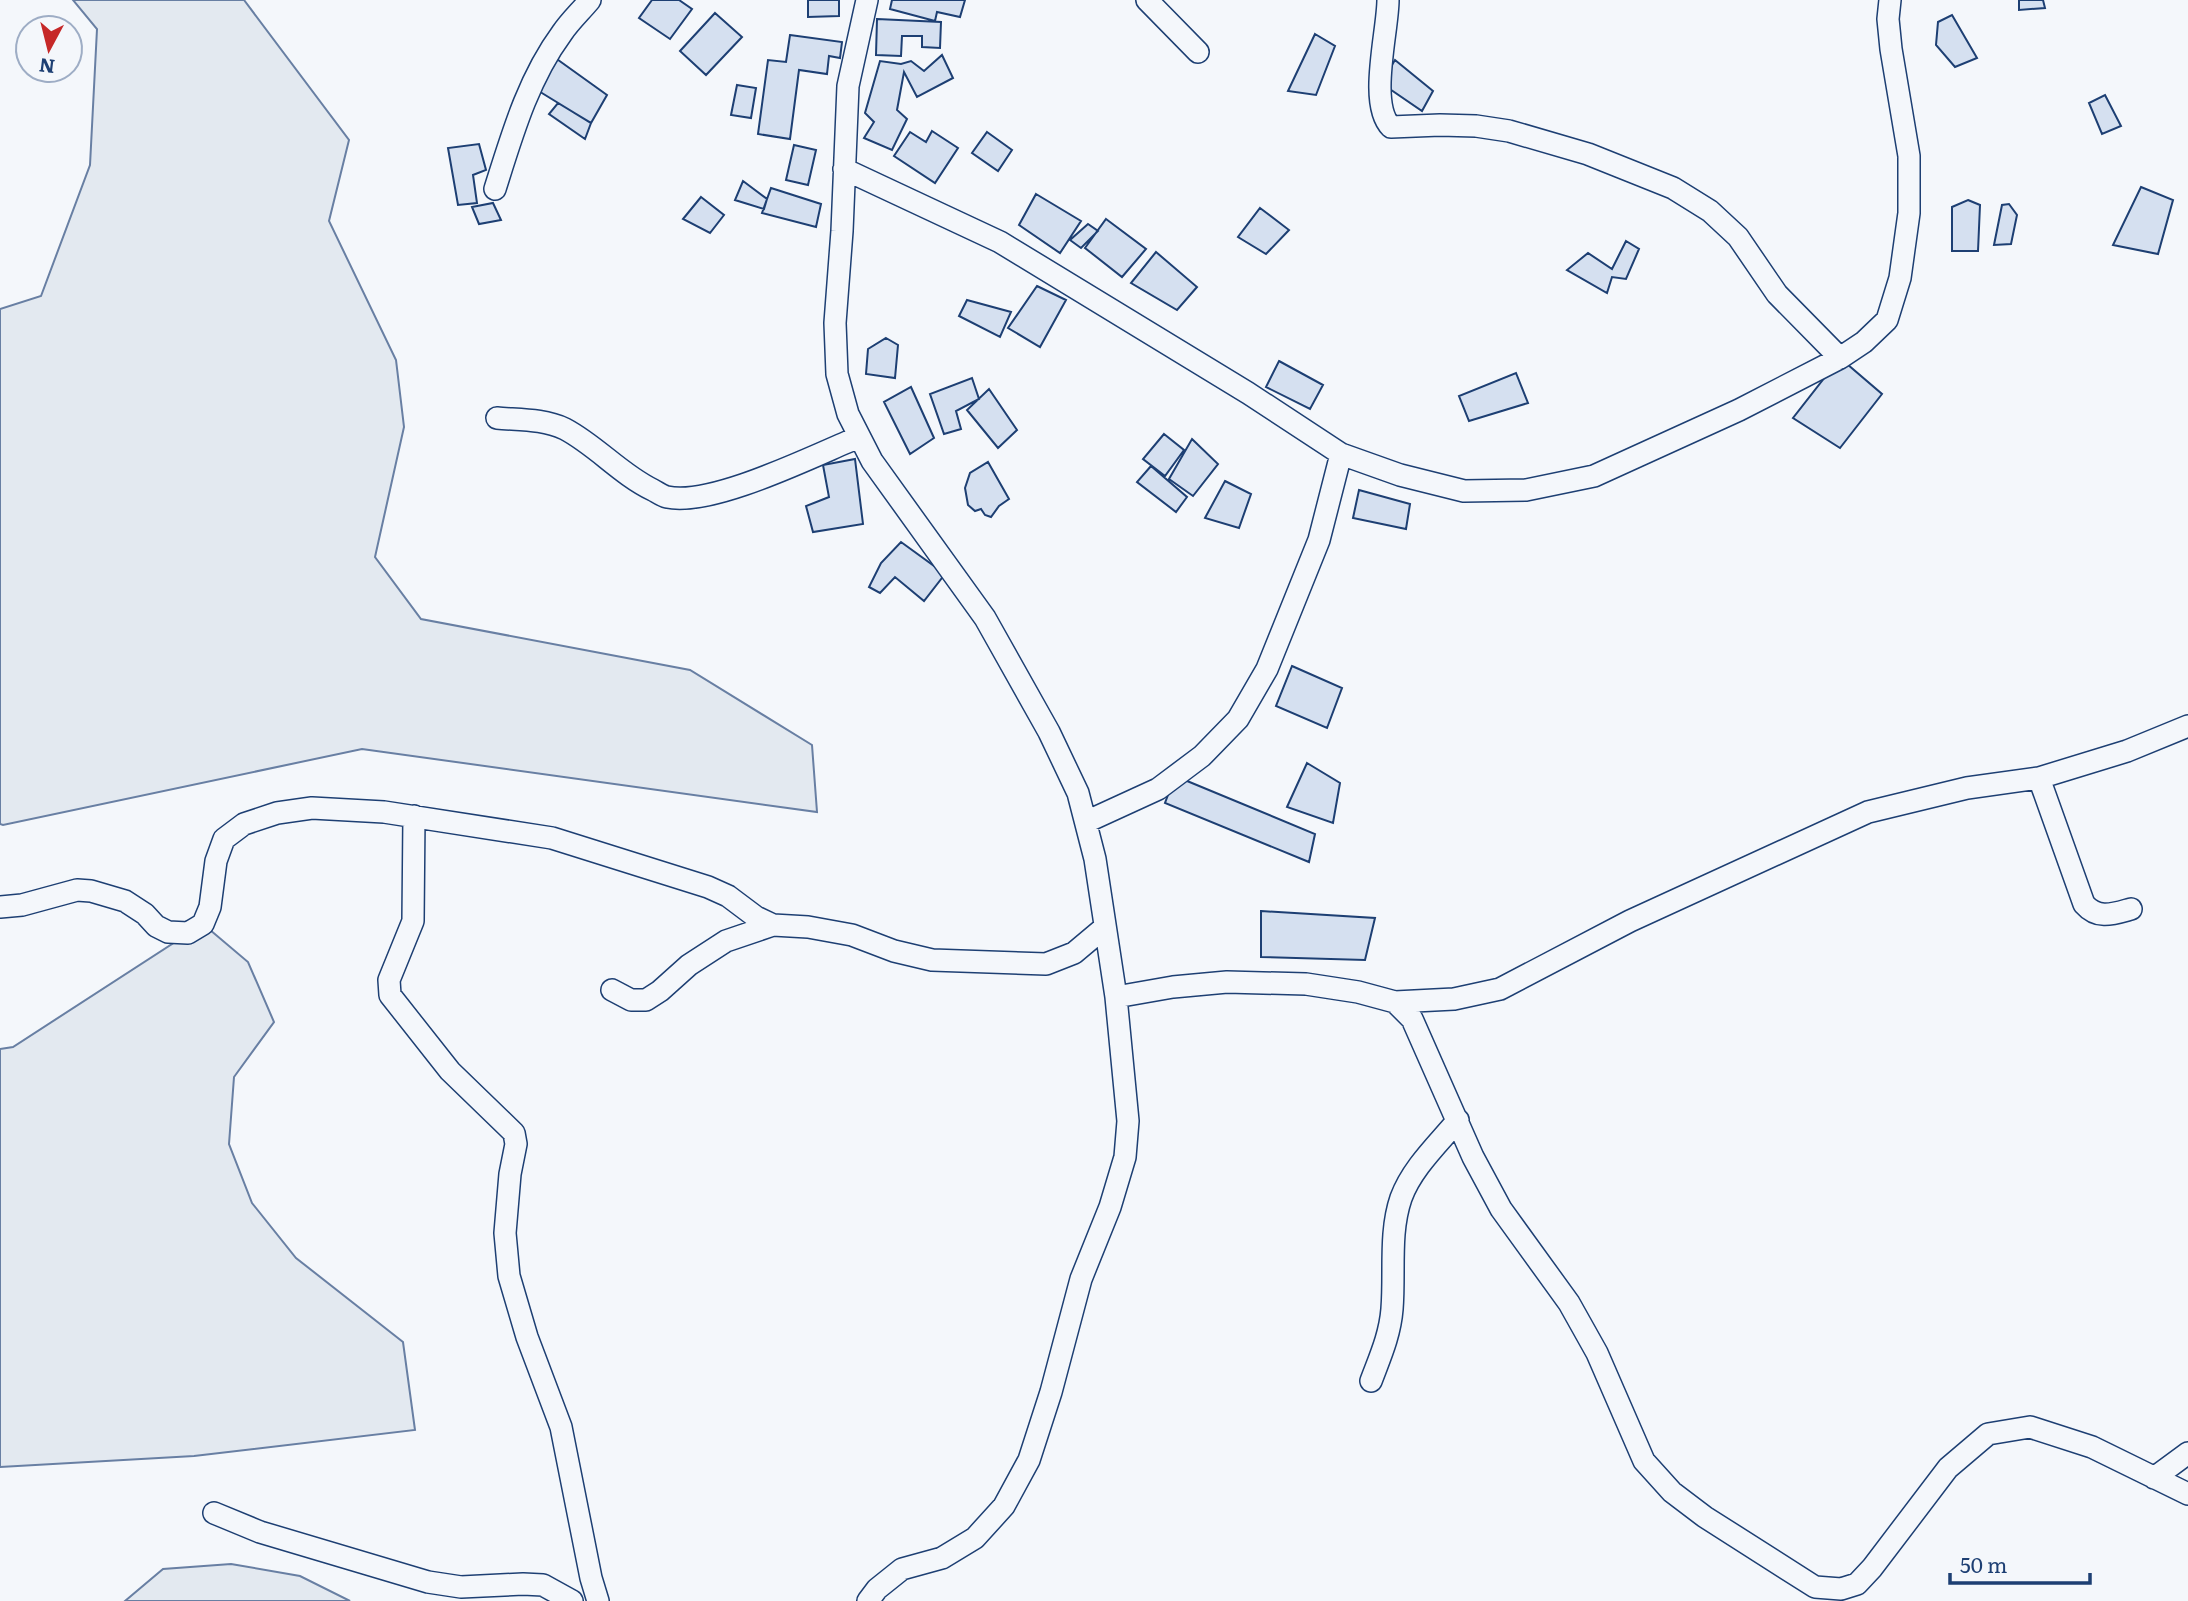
<svg xmlns="http://www.w3.org/2000/svg" width="2188" height="1601" viewBox="0 0 2188 1601" font-family="Literata,serif">
<style>
.green{fill:#e3e9f0;stroke:#687fa3;stroke-width:2}
.building{fill:#d5e0f0;stroke:#1d3f73;stroke-width:2}
.lines{fill:none;stroke-linecap:round;stroke-linejoin:round}
.minor-casing{stroke:#1d3f73;stroke-width:24}
.minor{stroke:#f4f7fb;stroke-width:21}
</style>
<rect width="100%" height="100%" fill="#f4f7fb"/>
<!-- green -->
<path class="green" d="M73,0H244L349,140L329,221L396,360L404,427L375,557L421,619L690,670L812,745L817,812L362,749L3,825L0,824V309L41,296L90,165L97,29Z
M203,924L248,962L274,1022L234,1077L229,1144L252,1203L296,1258L403,1342L415,1430L194,1456L0,1467V1049L13,1047Z
M231,1564L300,1576L350,1601H125L163,1569Z"/>
<!-- building -->
<path class="building" d="M652,0H679L692,9L670,39L639,18Z
M808,0H839V16L808,17Z
M892,0H965L960,17L937,12L935,21L890,9Z
M2019,0H2043L2045,8L2019,10Z
M715,13L742,37L706,75L680,51Z
M1952,15L1977,58L1955,67L1936,45L1938,22Z
M877,19L941,22L940,48L922,47V36H902L901,56L876,55Z
M1315,34L1335,46L1316,95L1288,91Z
M790,35L842,42L840,58L829,56L827,74L799,70L790,139L758,134L768,60L786,62Z
M942,55L953,78L917,97L904,72L897,110L907,119L892,150L864,138L874,122L865,113L880,61L901,64L911,61L924,71Z
M554,57L607,95L591,123L537,90Z
M1395,60L1433,91L1422,111L1381,83Z
M737,85L756,88L751,118L731,115Z
M2105,95L2121,126L2102,134L2089,103Z
M558,103L591,123L585,139L549,114Z
M932,131L958,148L935,183L894,156L910,132L926,142Z
M987,132L1012,150L998,171L972,153Z
M479,144L486,170L473,175L477,203L458,205L448,148Z
M794,145L816,150L808,185L786,180Z
M743,181L767,199L764,209L735,200Z
M2141,187L2173,200L2158,254L2113,245Z
M771,188L821,204L816,227L762,213Z
M1036,194L1081,221L1060,253L1019,225Z
M701,197L724,215L710,233L683,219Z
M1968,200L1980,205L1978,251H1952V207Z
M493,203L501,220L479,224L472,207Z
M2009,204L2017,215L2011,244L1994,245L2002,205Z
M1260,208L1289,230L1266,254L1238,237Z
M1106,219L1146,249L1122,277L1085,248Z
M1088,224L1098,231L1081,248L1070,240Z
M1626,241L1639,249L1626,279L1612,277L1607,293L1567,270L1588,253L1612,269Z
M1156,252L1197,287L1177,310L1131,283Z
M1037,286L1066,300L1040,347L1008,328Z
M967,300L1011,312L1000,337L959,316Z
M886,338L898,345L895,378L866,374L868,349Z
M1840,358L1882,394L1840,448L1793,418Z
M1279,361L1323,385L1310,409L1266,387Z
M1516,373L1528,403L1469,421L1459,396Z
M972,378L979,399L956,411L961,429L944,434L930,394Z
M911,387L934,438L910,454L884,402Z
M989,389L1017,430L998,448L967,410Z
M1164,434L1184,450L1165,476L1143,459Z
M1192,439L1218,464L1193,496L1169,479Z
M855,459L863,524L813,532L806,506L829,497L823,465Z
M988,462L1009,499L999,506L991,517L985,515L981,509L975,511L968,505L965,488L970,473Z
M1151,466L1187,497L1176,512L1137,482Z
M1225,481L1251,494L1239,528L1205,518Z
M1359,490L1410,504L1406,529L1353,518Z
M901,542L945,574L924,601L895,577L880,593L869,587L881,563Z
M1292,666L1342,688L1327,728L1276,706Z
M1307,763L1340,783L1333,823L1287,807Z
M1175,776L1315,834L1309,862L1165,803Z
M1261,911L1375,918L1365,960L1261,957Z"/>
<g class="lines">
<!-- minor casing -->
<g class="minor-casing">
<path id="minor" d="M867,0L848,86L842,231L835,323L837,374L848,414L872,461L985,618L1049,732L1078,793L1095,859L1116,997L1128,1121L1125,1157L1110,1207L1081,1279L1051,1392L1029,1460L1004,1506L975,1538L942,1558L902,1569L877,1589L868,1601
M1147,0L1198,52
M1388,0C1388,31 1368,104 1391,127L1440,125L1476,126L1509,131L1588,154L1673,188L1710,211L1738,237L1777,294L1840,358
M844,169L1000,242L1248,393L1341,454L1400,475L1464,491L1526,490L1594,476L1739,410L1840,358L1864,342L1887,320L1900,278L1909,213V156L1891,49L1888,19L1890,0
M495,189C512,135 528,79 562,33C570,21 581,11 590,0
M497,418C520,420 544,419 565,429C597,446 620,474 653,490C657,492 662,496 667,497C712,507 815,455 859,437
M2039,778L2084,904C2098,920 2113,914 2131,909
M414,816L413,921L389,980L390,995L450,1071L514,1133L516,1144L510,1174L505,1233L509,1276L527,1337L561,1427L591,1578L598,1601
M1086,822L1158,789L1202,756L1238,719L1267,669L1319,540L1341,454
M0,907L22,905L77,890L91,891L125,901L145,914L156,926L168,932L188,933L203,924L210,907L216,861L224,839L244,824L277,813L312,808L384,812L552,838L708,887L728,896L756,917L773,925L808,927L852,935L894,951L932,960L1046,964L1074,953L1105,927
M612,990L631,1000H646L660,991L689,965L726,941L773,925
M1116,997L1173,987L1227,982L1306,984L1358,992L1395,1002L1454,999L1500,989L1630,921L1868,812L1967,788L2039,778L2127,751L2188,726
M1395,1002L1412,1019L1473,1157L1501,1209L1569,1303L1597,1353L1644,1461L1672,1492L1705,1517L1815,1587L1841,1589L1857,1584L1872,1568L1948,1468L1988,1434L2030,1427L2092,1447L2188,1494
M1371,1381C1380,1357 1390,1335 1392,1309C1395,1272 1389,1233 1401,1198C1412,1168 1438,1144 1458,1120
M2154,1478L2188,1453
M214,1513L260,1532L428,1582L461,1587L523,1584L543,1585L572,1601"/>
</g>
<!-- minor -->
<use href="#minor" class="minor"/>
</g>
<!-- north arrow -->
<g transform="translate(49 49) rotate(187)"><circle r="33" fill="#f4f7fb" stroke="#9eadc5" stroke-width="2"/>
<path d="M0-5L12 26L0 18L-12 26Z" fill="#c62828"/>
<text y="-10" font-size="19" font-weight="bold" text-anchor="middle" fill="#1d3f73">N</text>
</g>
<!-- scale -->
<path d="M1950 1573v10h140v-10" fill="none" stroke="#1d3f73" stroke-width="3.5"/>
<text x="1960" y="1573" font-size="21" fill="#1d3f73" stroke="#f4f7fb" stroke-width="5" paint-order="stroke">50 m</text>
</svg>
